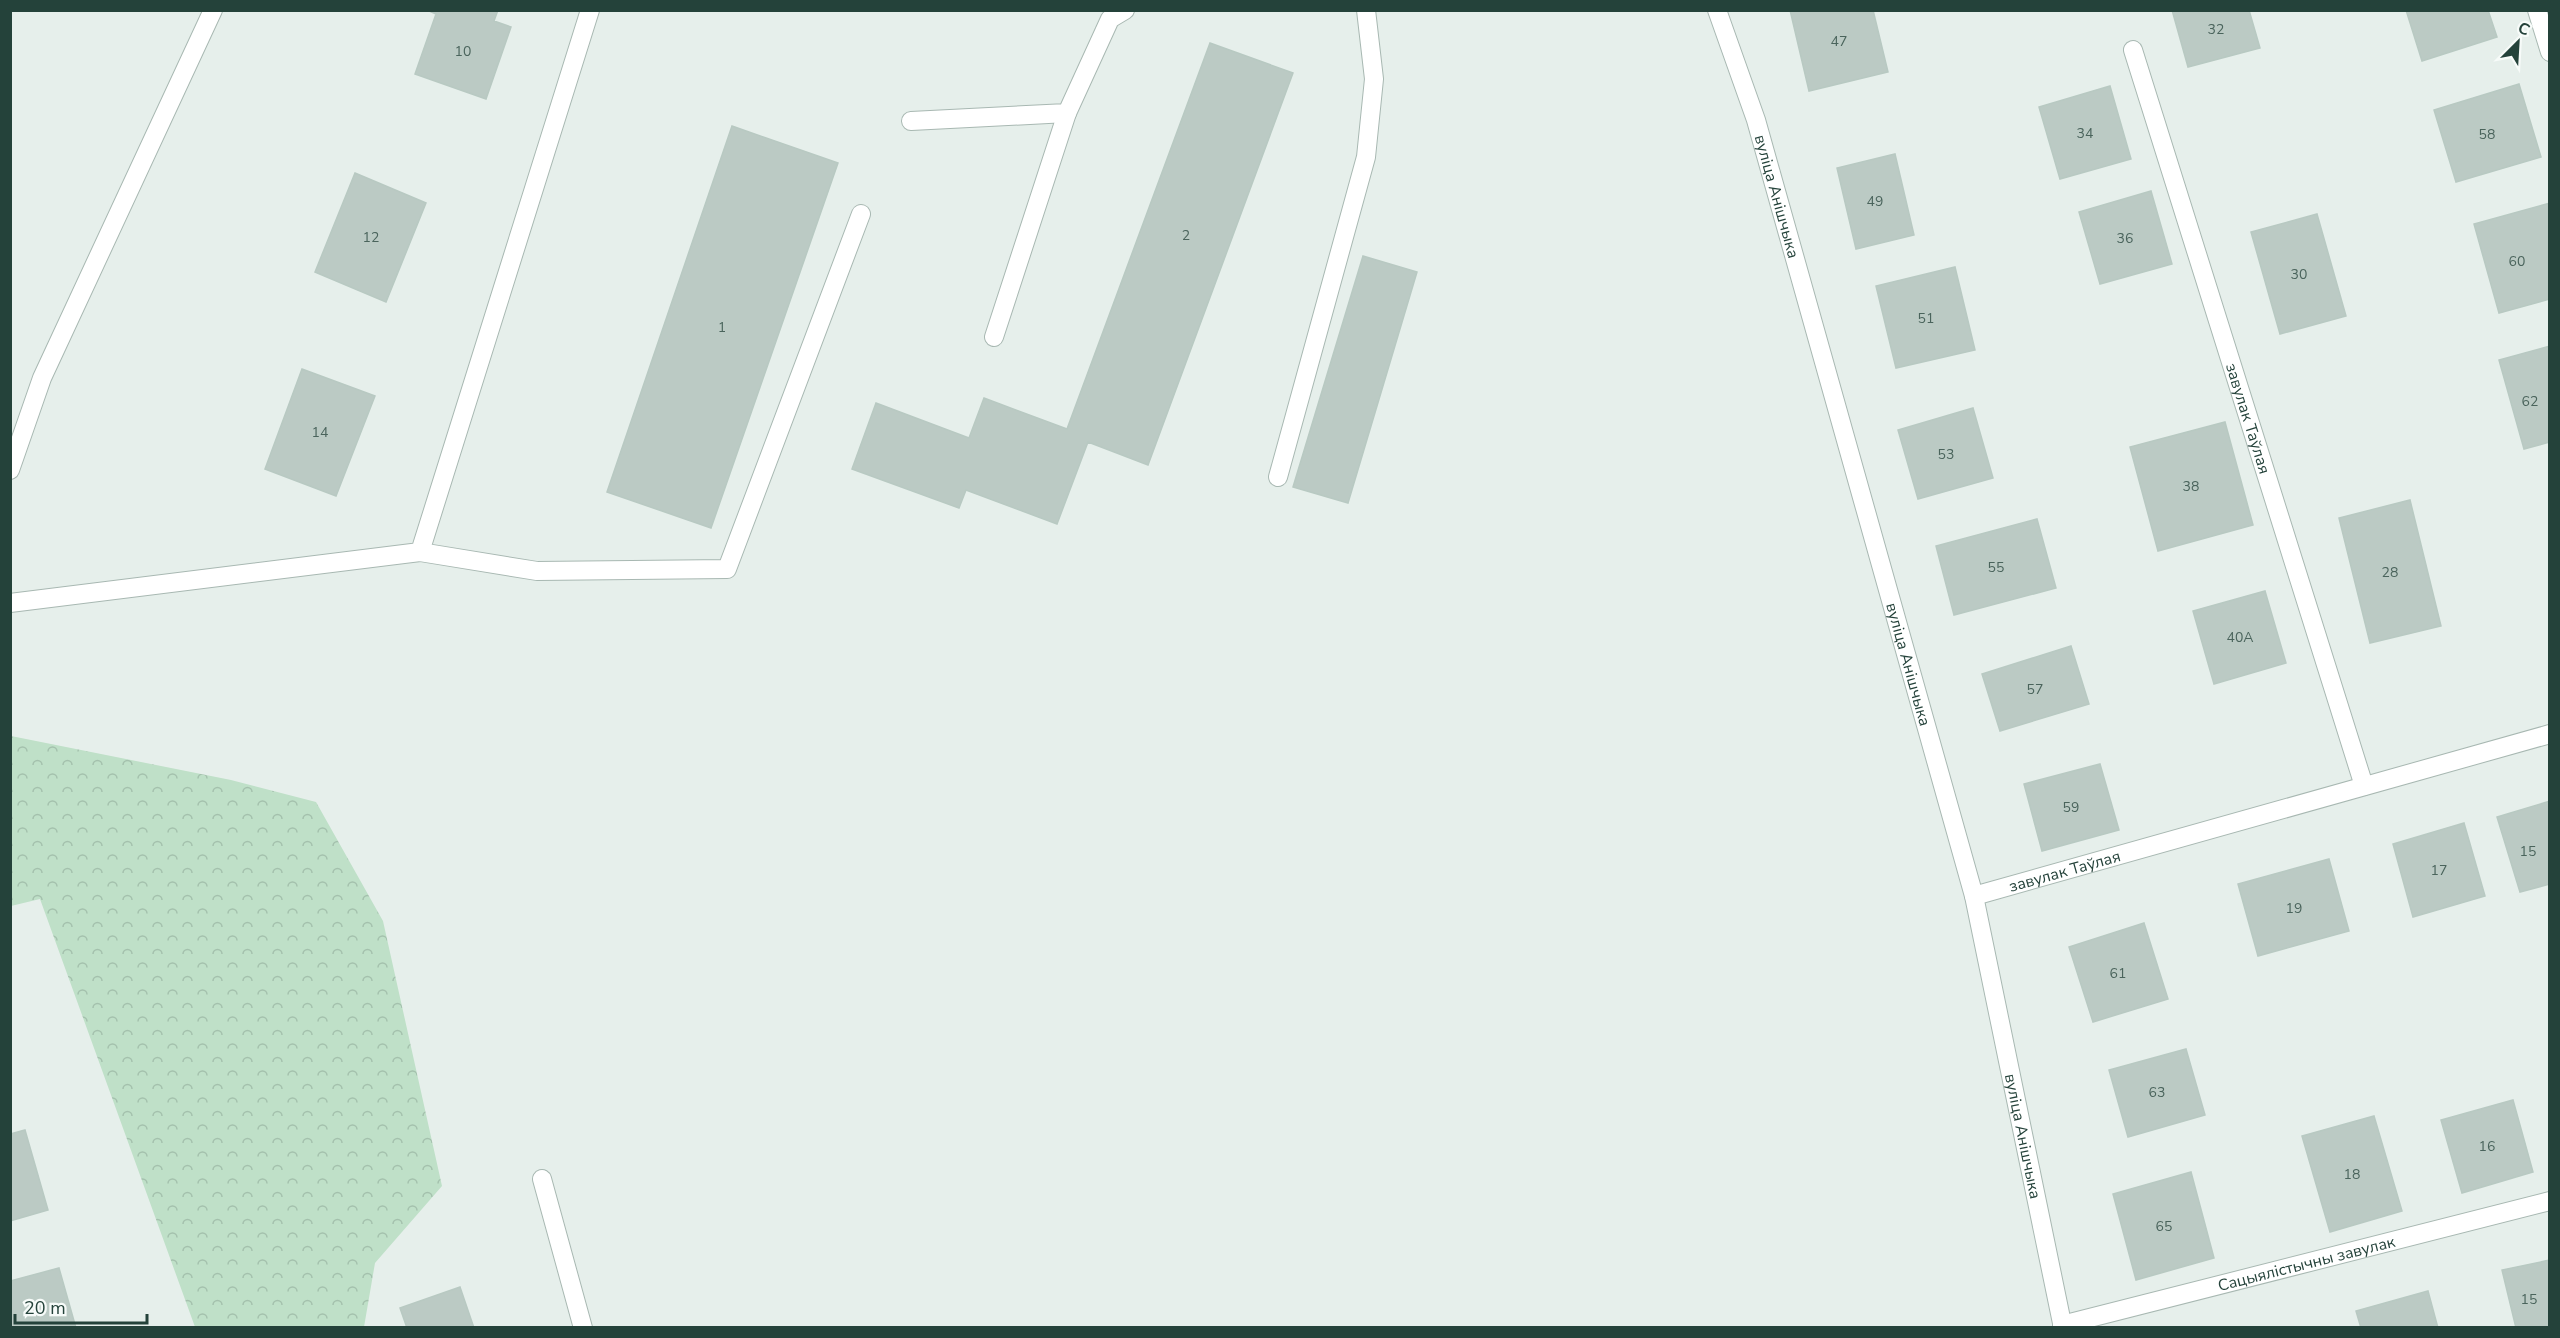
<svg xmlns="http://www.w3.org/2000/svg" width="2560" height="1338" viewBox="0 0 2560 1338" font-family="'Nunito Sans',sans-serif">
<style>
.forest{fill:url(#forest-crowns)}
.building{fill:#bbcac4;stroke:#b8c9c2;stroke-width:1.5}
.lines{fill:none;stroke-linecap:round;stroke-linejoin:round}
.minor-casing{stroke:#a8b8b2;stroke-width:20}
.minor{stroke:#fff;stroke-width:18}
.labels{text-anchor:middle;stroke-width:4.5;stroke-linejoin:round;paint-order:stroke}
.number-label{font-size:14px;fill:#4a645c}
.street-label{font-size:16px;fill:#24423a;stroke:#f7fbf9}
</style>
<defs>
<pattern id="forest-crowns" width="20" height="18" patternUnits="userSpaceOnUse" patternTransform="scale(1.5)"><rect width="20" height="18" fill="#bfe0c8"/><path d="M2 6a3 3 0 1 1 6 0M12 15a3 3 0 1 1 6 0" fill="none" stroke="#a4c1ad"/></pattern>
</defs>
<rect width="100%" height="100%" fill="#e6efeb"/>
<!-- forest -->
<path class="forest" d="M11,736L231,780L316,802L383,921L442,1186L375,1263L364,1327H195L40,899L11,906Z"/>
<!-- building -->
<path class="building" d="M427,10H498L494,21L511,27L486,99L415,74L436,14Z
M1790,10H1873L1888,72L1809,91Z
M2172,10H2249L2260,48L2188,67Z
M2406,10H2488L2497,37L2422,61Z
M1210,43L1293,73L1148,465L1088,442L1057,524L966,490L959,508L852,469L876,403L969,438L984,398L1067,429Z
M2519,84L2541,157L2456,182L2434,110Z
M2110,86L2131,159L2060,179L2039,107Z
M732,126L838,163L711,528L607,492Z
M1895,154L1914,235L1856,249L1837,168Z
M355,173L426,203L386,302L315,272Z
M2151,191L2172,264L2100,284L2079,212Z
M2550,203V299L2499,313L2474,224Z
M2317,214L2346,316L2280,334L2251,232Z
M1363,256L1417,272L1348,503L1293,487Z
M1955,267L1975,350L1896,368L1876,286Z
M2550,346V442L2524,449L2499,360Z
M302,369L375,396L336,496L265,469Z
M1973,408L1993,478L1918,499L1898,430Z
M2225,422L2253,525L2158,551L2130,447Z
M2410,500L2441,626L2370,643L2339,518Z
M2037,519L2056,588L1954,615L1936,546Z
M2265,591L2286,663L2214,684L2193,611Z
M2071,646L2089,704L2000,731L1982,674Z
M2100,764L2119,830L2042,851L2024,784Z
M2550,801V884L2520,892L2497,817Z
M2464,823L2485,896L2413,917L2393,844Z
M2329,859L2349,931L2258,956L2238,884Z
M2144,923L2168,999L2093,1022L2069,947Z
M2186,1049L2205,1115L2128,1137L2109,1070Z
M2513,1100L2533,1172L2462,1193L2441,1120Z
M2374,1116L2402,1211L2330,1232L2302,1136Z
M25,1130L48,1210L10,1221V1134Z
M2191,1172L2214,1258L2136,1280L2113,1194Z
M2550,1260V1328H2516L2502,1270Z
M59,1268L76,1328H10V1281Z
M460,1287L474,1328H407L400,1308Z
M2428,1291L2438,1328H2361L2356,1311Z"/>
<g class="lines">
<!-- minor casing -->
<g class="minor-casing">
<g id="minor">
<path id="s1" d="M1717,10L1756,120L1974,896L2063,1328"/>
<path d="M2537,10L2550,52"/>
<path id="s2" d="M2133,50L2364,786"/>
<path d="M911,121L1067,113L1110,19L1125,10"/>
<path d="M994,337L1067,113"/>
<path d="M10,470L42,378L213,10"/>
<path d="M1278,477L1366,157L1374,79L1366,10"/>
<path d="M420,552L537,571L727,569L861,214"/>
<path d="M10,603L420,552L590,10"/>
<path id="s3" d="M1974,896L2550,734"/>
<path d="M542,1179L583,1328"/>
<path id="s4" d="M2062,1325L2550,1201"/>
</g>
</g>
<!-- minor -->
<use href="#minor" class="minor"/>
</g>
<g class="labels">
<!-- number labels -->
<g class="number-label">
<text x="2216" y="34">32</text>
<text x="1839" y="46">47</text>
<text x="463" y="56">10</text>
<text x="2085" y="138">34</text>
<text x="2487" y="139">58</text>
<text x="1875" y="206">49</text>
<text x="1186" y="240">2</text>
<text x="371" y="242">12</text>
<text x="2125" y="243">36</text>
<text x="2517" y="266">60</text>
<text x="2299" y="279">30</text>
<text x="1926" y="323">51</text>
<text x="722" y="332">1</text>
<text x="2530" y="406">62</text>
<text x="320" y="437">14</text>
<text x="1946" y="459">53</text>
<text x="2191" y="491">38</text>
<text x="1996" y="572">55</text>
<text x="2390" y="577">28</text>
<text x="2240" y="642">40А</text>
<text x="2035" y="694">57</text>
<text x="2071" y="812">59</text>
<text x="2528" y="856">15</text>
<text x="2439" y="875">17</text>
<text x="2294" y="913">19</text>
<text x="2118" y="978">61</text>
<text x="2157" y="1097">63</text>
<text x="2487" y="1151">16</text>
<text x="2352" y="1179">18</text>
<text x="2164" y="1231">65</text>
<text x="2529" y="1304">15</text>
</g>
<!-- street labels -->
<g class="street-label">
<text dy="6" stroke="none"><textPath href="#s1" startOffset="196">вуліца Анішчыка</textPath></text>
<text dy="6" stroke="none"><textPath href="#s2" startOffset="386">завулак Таўлая</textPath></text>
<text dy="6" stroke="none"><textPath href="#s1" startOffset="682">вуліца Анішчыка</textPath></text>
<text dy="6" stroke="none"><textPath href="#s3" startOffset="94">завулак Таўлая</textPath></text>
<text dy="6" stroke="none"><textPath href="#s1" startOffset="1168">вуліца Анішчыка</textPath></text>
<text dy="6" stroke="none"><textPath href="#s4" startOffset="252">Сацыялістычны завулак</textPath></text>
</g>
</g>
<!-- border -->
<rect width="2560" height="1338" fill="none" stroke="#24423a" stroke-width="24"/>
<!-- north arrow -->
<g transform="translate(2518 42) rotate(24)" stroke="#f7fbf9" stroke-width="4.5" paint-order="stroke">
<path d="M0-4.5L10 22L0 15L-10 22Z" fill="#24423a"/>
<text y="-9" font-size="16" font-weight="bold" text-anchor="middle" fill="#24423a">С</text>
</g>
<!-- scale -->
<path d="M15 1314v9h132v-9" fill="none" stroke="#24423a" stroke-width="3"/>
<text x="24" y="1314" font-size="18" fill="#24423a" stroke="#f7fbf9" stroke-width="4.5" paint-order="stroke">20 m</text>
</svg>
